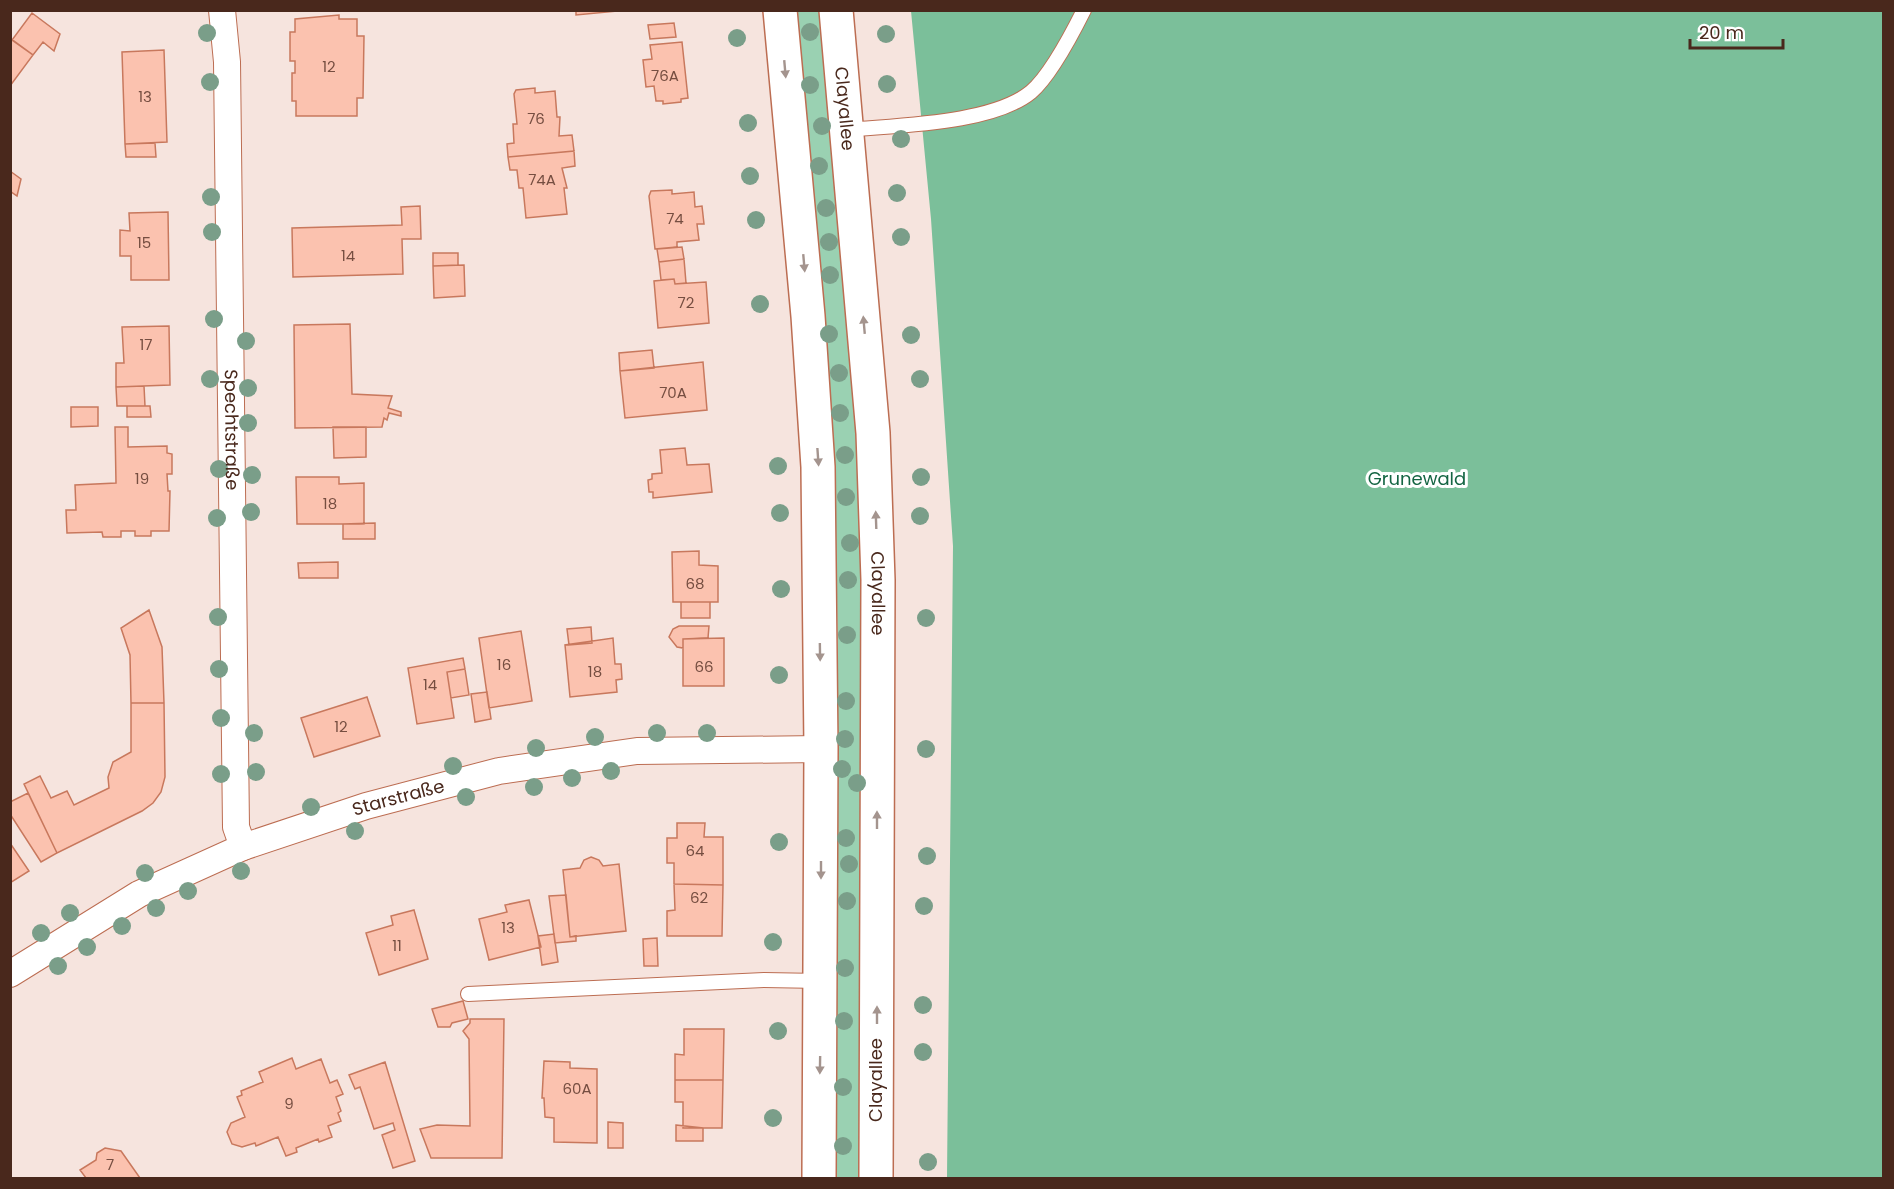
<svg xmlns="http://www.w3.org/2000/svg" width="1894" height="1189" viewBox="0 0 1894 1189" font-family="Poppins,sans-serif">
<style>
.green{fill:#9ad1b2}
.forest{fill:#7bbf9a}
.building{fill:#fbc2af;stroke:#c8785d;stroke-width:1.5}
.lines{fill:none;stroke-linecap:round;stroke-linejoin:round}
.lane-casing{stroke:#bc6d52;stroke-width:16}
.street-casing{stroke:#bc6d52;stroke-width:28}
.secondary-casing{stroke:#bc6d52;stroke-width:36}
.lane{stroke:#fff;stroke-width:14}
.street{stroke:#fff;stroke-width:26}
.secondary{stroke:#fff;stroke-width:33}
.tree{fill:#7a9e89}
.oneway{fill:#a4948e}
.labels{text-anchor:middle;stroke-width:6;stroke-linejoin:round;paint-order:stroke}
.number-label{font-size:15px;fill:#764e41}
.street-label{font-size:18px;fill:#49281c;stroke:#fff}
.park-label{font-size:18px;fill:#146543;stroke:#fff}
</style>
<rect width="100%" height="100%" fill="#f6e4de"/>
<!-- green -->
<path class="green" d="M795,11H822C837,186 856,362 862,538C869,751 862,965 859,1178H833C835,967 841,755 836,544C831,366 810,188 795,11Z"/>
<!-- forest -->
<path class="forest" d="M911,11H1883V1178H947L953,546L931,219Z"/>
<!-- building -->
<path class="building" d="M576,10H628L576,15Z
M32,13L60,34L54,51L43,42L33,55L12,40Z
M339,15V19H357V36H364L363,98H357V116H296V101H292V73H295V61H290V32H295V19Z
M674,23L676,37L650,39L648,25Z
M10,38L33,55L10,86Z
M682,42L688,98L681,99V102L663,104V101H656L654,86L646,87L643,60L652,59L650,45Z
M164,50L167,142L125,144L122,52Z
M535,88V93L555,91L557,117H560L559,136L572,135L574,151L508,157L507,144L514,143L513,124H517L514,94L516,90Z
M155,143L156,157H126L125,144Z
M574,151L575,166L562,168L567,188H564L567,214L526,218L523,188H519L517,170H510L508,157Z
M10,171L21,179L17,196L10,191Z
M672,190V194L694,192L695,207L702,206L704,224H697L699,240L677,242V247L655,249L649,196L651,191Z
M420,206L421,239H402L403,274L293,277L292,228L402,225L401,207Z
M168,212L169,280H131V256H120V230L130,231L129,213Z
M682,247L684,259L659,262L657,249Z
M433,253H458V265L433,266Z
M684,259L686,283L675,284L674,279L661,280L659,262Z
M464,265L465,296L434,298L433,266Z
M674,279L675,284L706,282L709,323L658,328L654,281Z
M350,324L352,394L392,396L388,408L401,412V416L389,413L387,420L384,418L382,427L295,428L294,325Z
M169,326L170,385L116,387V363H124L122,327Z
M652,350L654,368L620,371L619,353Z
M703,362L707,410L625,418L620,371Z
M144,386L145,406H117L116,387Z
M127,406H150L151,417H127Z
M71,407H98V426L71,427Z
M115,427H128V447L167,446V453L172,454V474H167L168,491H170L169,531H151V536H135V531H121V537H103L102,532L67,533L66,510H76L75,485L116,483Z
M333,427H366V457L334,458Z
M685,448L687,465L709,464L712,492L653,498V492H649L648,480L652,479V474L662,473L660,450Z
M296,477H339V484L364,483V524H297Z
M375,523V539H343V524Z
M699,551V565L718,566V602H673L672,552Z
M338,562V578H299L298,563Z
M681,602H710V618H681Z
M149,610L162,647L164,703H131L130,655L121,628Z
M679,626H709L708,638L683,639V648L677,647L669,637L673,629Z
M591,627L592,643L569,645L567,629Z
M521,631L532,701L489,708L479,638Z
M613,638L615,664H621L622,679L616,680L617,692L570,697L565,645Z
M724,638V686H683V639Z
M463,658L465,669L447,672L454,718L417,724L408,668Z
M465,669L469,695L451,698L447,672Z
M487,692L491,719L475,722L471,694Z
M367,697L380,736L314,757L301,718Z
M131,703H164L165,777L161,792L153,803L142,811L57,853L24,784L40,776L51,798L67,791L74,805L109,788L108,777L113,762L131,752Z
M28,793L57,853L41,862L10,814V802Z
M677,823H705L704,837H723V885L674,884V863H667V838H677Z
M10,843L29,871L10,883Z
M591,857L599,860L603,866L619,864L626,931L570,937L563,870L580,868L584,860Z
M674,884L723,885L722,936H667V911L675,910Z
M566,895L570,937L576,936V941L555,943L549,896Z
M529,900L541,947L489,960L479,919L507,912L505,905Z
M414,910L428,959L379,975L366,933L393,925L391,916Z
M554,934L558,962L542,965L538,936Z
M657,938L658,966H644L643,939Z
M463,1001L468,1019L452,1023L450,1027H438L432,1009Z
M470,1019H504L502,1158H431L420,1129L437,1125L470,1126L469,1039L463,1031L470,1023Z
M684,1029H724L723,1080H675V1054L684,1055Z
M292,1058L296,1069L321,1059L330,1083L337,1080L343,1094L336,1097L341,1111L338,1113L341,1121L328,1126L332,1137L319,1142L318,1139L296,1148L297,1152L286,1156L278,1137L256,1146L255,1143L242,1147L232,1144L227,1132L231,1123L245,1117L237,1097L242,1095L241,1091L263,1082L259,1072Z
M544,1061L570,1062V1068L597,1069V1143L554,1142V1118L545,1117L544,1098H542Z
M385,1062L415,1161L393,1168L382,1135L395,1130L393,1123L374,1129L360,1087L355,1089L349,1075Z
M675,1080H723L722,1128H683V1102H675Z
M608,1122L623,1123V1148H608Z
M676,1125L703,1128V1141H676Z
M105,1148L121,1151L140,1178H86L80,1170L96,1160L97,1153Z"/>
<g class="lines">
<!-- lane casing -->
<g class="lane-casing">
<path id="lane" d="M847,130C898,125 992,124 1031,92C1051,75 1072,34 1084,10
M468,994L764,980L821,981"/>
</g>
<!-- street casing -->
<g class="street-casing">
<g id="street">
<path id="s1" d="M222,10L227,62L236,827L243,847"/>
<path id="s2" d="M10,974L139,894L243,847L366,806L499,771L637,751L821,749"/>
</g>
</g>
<!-- secondary casing -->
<g class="secondary-casing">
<g id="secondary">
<path d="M780,10L808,316L818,467L821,749L819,1178"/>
<path id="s3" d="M836,10L873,433L878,580L876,1178"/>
</g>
</g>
<!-- lane -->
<use href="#lane" class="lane"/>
<!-- street -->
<use href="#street" class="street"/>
<!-- secondary -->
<use href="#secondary" class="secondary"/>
</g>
<!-- trees -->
<g class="tree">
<circle cx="810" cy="32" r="9"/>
<circle cx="207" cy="33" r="9"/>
<circle cx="886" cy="34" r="9"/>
<circle cx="737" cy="38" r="9"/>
<circle cx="210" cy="82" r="9"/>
<circle cx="887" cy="84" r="9"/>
<circle cx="810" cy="85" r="9"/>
<circle cx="748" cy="123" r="9"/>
<circle cx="822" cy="126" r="9"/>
<circle cx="901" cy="139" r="9"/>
<circle cx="819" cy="166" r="9"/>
<circle cx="750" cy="176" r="9"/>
<circle cx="897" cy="193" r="9"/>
<circle cx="211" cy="197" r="9"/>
<circle cx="826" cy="208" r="9"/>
<circle cx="756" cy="220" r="9"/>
<circle cx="212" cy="232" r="9"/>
<circle cx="901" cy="237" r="9"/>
<circle cx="829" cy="242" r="9"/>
<circle cx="830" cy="275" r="9"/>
<circle cx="760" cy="304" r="9"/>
<circle cx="214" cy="319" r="9"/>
<circle cx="829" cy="334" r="9"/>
<circle cx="911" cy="335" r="9"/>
<circle cx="246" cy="341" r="9"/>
<circle cx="839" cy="373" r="9"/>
<circle cx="210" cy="379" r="9"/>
<circle cx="920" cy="379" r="9"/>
<circle cx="248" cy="388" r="9"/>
<circle cx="840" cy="413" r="9"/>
<circle cx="248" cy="423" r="9"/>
<circle cx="845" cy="455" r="9"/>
<circle cx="778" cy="466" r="9"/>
<circle cx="219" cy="469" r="9"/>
<circle cx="252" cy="475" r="9"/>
<circle cx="921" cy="477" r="9"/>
<circle cx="846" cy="497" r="9"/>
<circle cx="251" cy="512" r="9"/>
<circle cx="780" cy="513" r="9"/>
<circle cx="920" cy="516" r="9"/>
<circle cx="217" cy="518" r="9"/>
<circle cx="850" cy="543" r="9"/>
<circle cx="848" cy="580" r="9"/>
<circle cx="781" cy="589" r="9"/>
<circle cx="218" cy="617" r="9"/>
<circle cx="926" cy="618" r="9"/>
<circle cx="847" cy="635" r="9"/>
<circle cx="219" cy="669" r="9"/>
<circle cx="779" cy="675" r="9"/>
<circle cx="846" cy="701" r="9"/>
<circle cx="221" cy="718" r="9"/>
<circle cx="254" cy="733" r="9"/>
<circle cx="657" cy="733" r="9"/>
<circle cx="707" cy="733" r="9"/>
<circle cx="595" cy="737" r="9"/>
<circle cx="845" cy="739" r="9"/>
<circle cx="536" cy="748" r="9"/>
<circle cx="926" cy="749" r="9"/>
<circle cx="453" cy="766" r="9"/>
<circle cx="842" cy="769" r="9"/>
<circle cx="611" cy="771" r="9"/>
<circle cx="256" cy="772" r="9"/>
<circle cx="221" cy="774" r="9"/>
<circle cx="572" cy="778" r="9"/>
<circle cx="857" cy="783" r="9"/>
<circle cx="534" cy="787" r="9"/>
<circle cx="466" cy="797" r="9"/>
<circle cx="311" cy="807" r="9"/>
<circle cx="355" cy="831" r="9"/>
<circle cx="846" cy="838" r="9"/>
<circle cx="779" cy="842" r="9"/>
<circle cx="927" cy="856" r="9"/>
<circle cx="849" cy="864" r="9"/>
<circle cx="241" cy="871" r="9"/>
<circle cx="145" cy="873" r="9"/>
<circle cx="188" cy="891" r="9"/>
<circle cx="847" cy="901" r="9"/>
<circle cx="924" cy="906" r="9"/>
<circle cx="156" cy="908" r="9"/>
<circle cx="70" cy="913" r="9"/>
<circle cx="122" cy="926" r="9"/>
<circle cx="41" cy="933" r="9"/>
<circle cx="773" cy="942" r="9"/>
<circle cx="87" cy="947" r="9"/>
<circle cx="58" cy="966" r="9"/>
<circle cx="845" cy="968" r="9"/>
<circle cx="923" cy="1005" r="9"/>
<circle cx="844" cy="1021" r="9"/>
<circle cx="778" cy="1031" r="9"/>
<circle cx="923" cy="1052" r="9"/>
<circle cx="843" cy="1087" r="9"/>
<circle cx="773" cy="1118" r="9"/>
<circle cx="843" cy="1146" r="9"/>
<circle cx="928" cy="1162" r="9"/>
</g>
<!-- one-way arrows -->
<defs><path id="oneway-solid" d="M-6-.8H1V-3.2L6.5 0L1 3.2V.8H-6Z" transform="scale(1.5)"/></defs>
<g class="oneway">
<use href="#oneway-solid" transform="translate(785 69) rotate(85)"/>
<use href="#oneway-solid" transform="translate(804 263) rotate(85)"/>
<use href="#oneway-solid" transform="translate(864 325) rotate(-95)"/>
<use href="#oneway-solid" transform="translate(818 457) rotate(86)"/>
<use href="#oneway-solid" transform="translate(876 520) rotate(-92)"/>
<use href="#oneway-solid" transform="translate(820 652) rotate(89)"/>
<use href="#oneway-solid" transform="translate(877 820) rotate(-90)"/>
<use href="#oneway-solid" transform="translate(821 870) rotate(90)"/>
<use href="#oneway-solid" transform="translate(877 1015) rotate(-90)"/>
<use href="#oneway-solid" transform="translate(820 1065) rotate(91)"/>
</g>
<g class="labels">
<!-- number labels -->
<g class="number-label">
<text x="329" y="72">12</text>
<text x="665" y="81">76A</text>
<text x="145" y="102">13</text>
<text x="536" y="124">76</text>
<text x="542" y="185">74A</text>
<text x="675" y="224">74</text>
<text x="144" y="248">15</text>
<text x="348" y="261">14</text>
<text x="686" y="308">72</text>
<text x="146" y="350">17</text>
<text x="673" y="398">70A</text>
<text x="142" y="484">19</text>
<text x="330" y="509">18</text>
<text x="695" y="589">68</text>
<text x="504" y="670">16</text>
<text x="704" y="672">66</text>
<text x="595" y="677">18</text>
<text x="430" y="690">14</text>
<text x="341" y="732">12</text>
<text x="695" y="856">64</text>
<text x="699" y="903">62</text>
<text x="508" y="933">13</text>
<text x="397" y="951">11</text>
<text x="577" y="1094">60A</text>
<text x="289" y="1109">9</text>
<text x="110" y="1170">7</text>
</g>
<!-- street labels -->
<g class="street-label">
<text dy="6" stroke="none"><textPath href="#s3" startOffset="99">Clayallee</textPath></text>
<text dy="6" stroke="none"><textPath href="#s1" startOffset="420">Spechtstraße</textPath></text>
<text dy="6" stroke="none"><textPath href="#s3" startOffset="585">Clayallee</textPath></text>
<text dy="6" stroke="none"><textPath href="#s2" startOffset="429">Starstraße</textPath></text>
<text transform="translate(876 1080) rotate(-90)" y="6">Clayallee</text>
</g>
<!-- park labels -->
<g class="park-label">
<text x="1417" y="485">Grunewald</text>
</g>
</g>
<!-- border -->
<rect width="1894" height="1189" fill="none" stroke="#49281c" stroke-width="24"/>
<!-- scale -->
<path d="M1690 39v9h93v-9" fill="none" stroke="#49281c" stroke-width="3"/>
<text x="1699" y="39" font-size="18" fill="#49281c" stroke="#ffffff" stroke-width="4.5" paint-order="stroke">20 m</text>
</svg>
